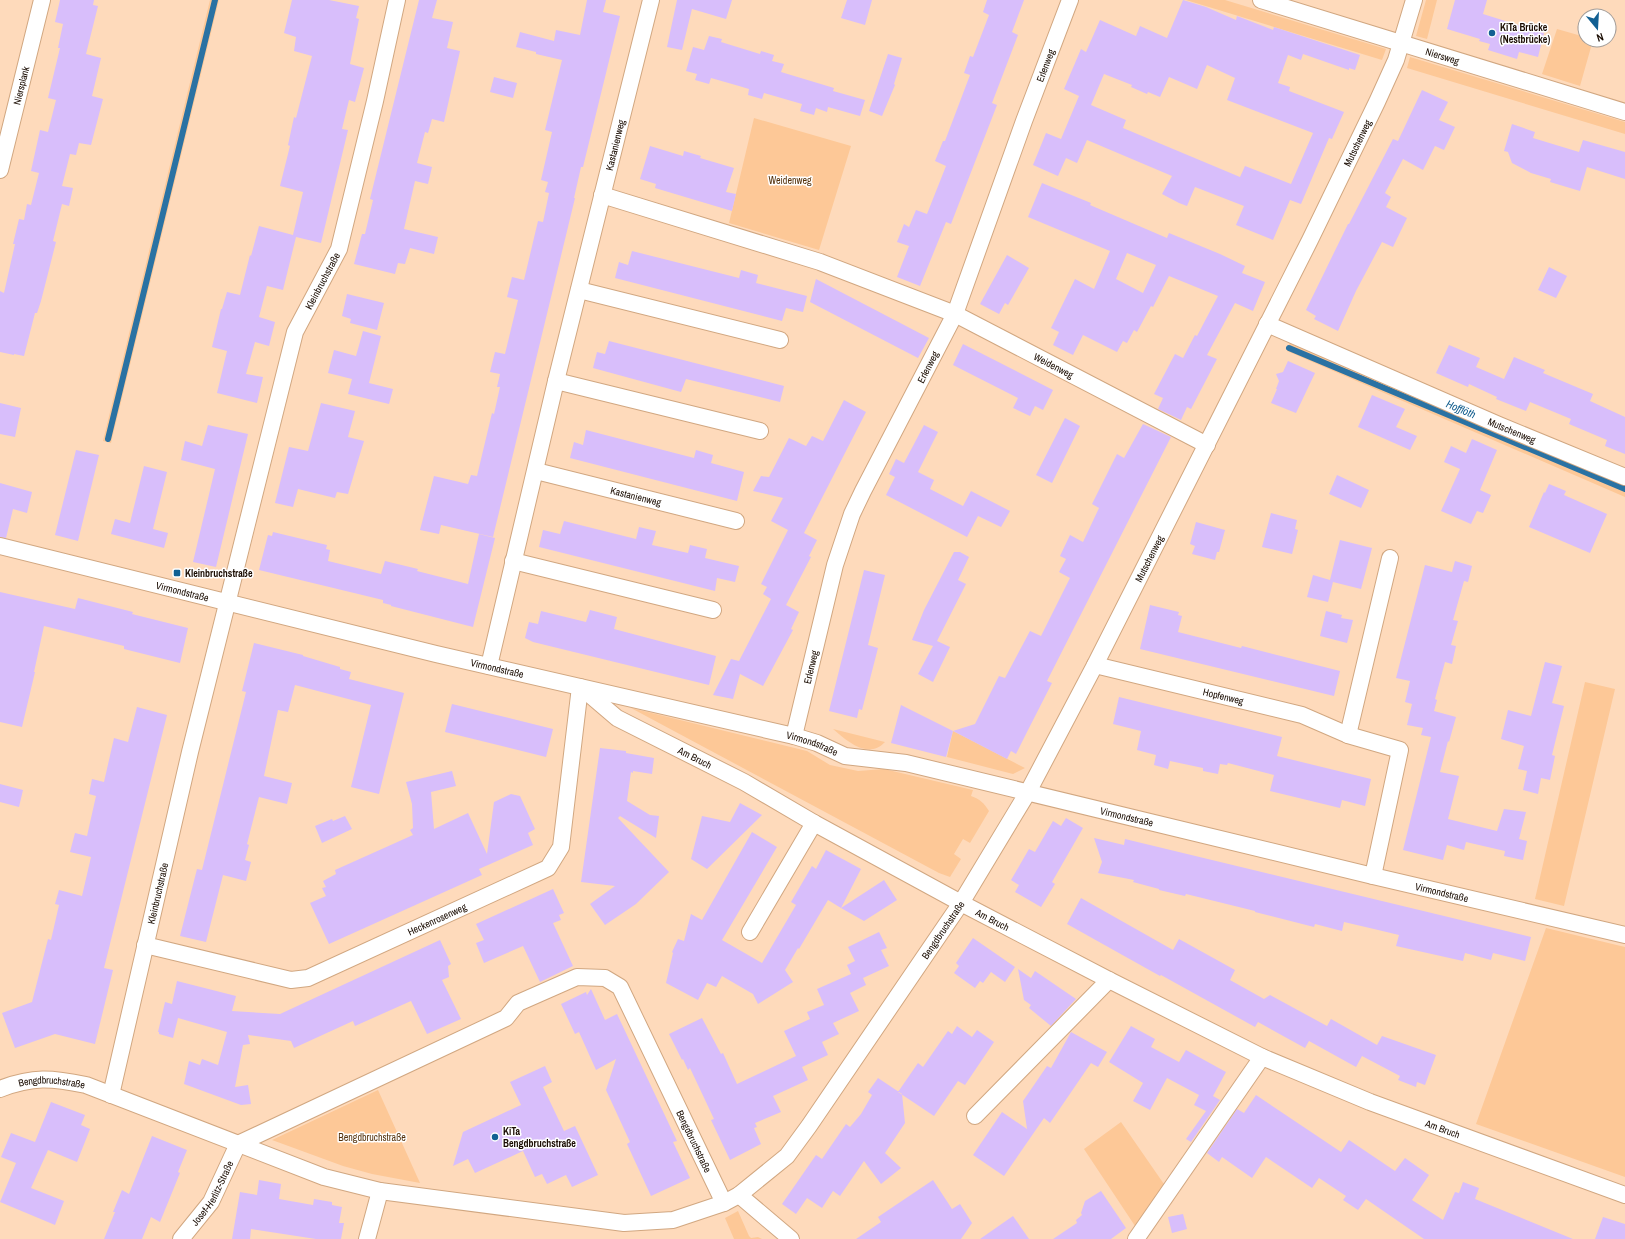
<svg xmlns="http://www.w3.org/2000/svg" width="1625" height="1239" viewBox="0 0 1625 1239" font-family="'Archivo Narrow',sans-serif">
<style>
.green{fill:#fdc897}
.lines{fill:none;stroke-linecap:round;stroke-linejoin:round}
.stream{stroke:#2a72a3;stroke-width:6}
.building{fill:#d8befb;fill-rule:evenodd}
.street-casing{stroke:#d1a781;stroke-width:18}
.street{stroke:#fff;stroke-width:16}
.poi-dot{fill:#126093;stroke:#fff;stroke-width:1.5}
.labels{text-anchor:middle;stroke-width:3;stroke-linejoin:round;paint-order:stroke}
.poi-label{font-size:10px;font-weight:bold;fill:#190b01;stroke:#fff;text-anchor:start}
.street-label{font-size:10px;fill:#190b01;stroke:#fff}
.park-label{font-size:10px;fill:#53310b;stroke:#fff}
.water-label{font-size:11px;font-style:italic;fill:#105c8d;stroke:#fff}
</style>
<rect width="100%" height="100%" fill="#fedabb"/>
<!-- green -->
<path class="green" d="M210,0H219L111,443L103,441Z
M1186,0H1225L1386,49L1382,60Z
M1426,0H1437L1427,39L1416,36Z
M1557,29L1585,37V40H1593L1580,86L1542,74Z
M1410,57L1625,122V134L1407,68Z
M754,118L851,146L819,250L729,223Z
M1290,342L1625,486V497L1287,351Z
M1585,682L1615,689L1564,906L1535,899Z
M631,708L807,751L830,765L858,771L884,769L973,790L971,796C980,799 984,803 989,811L970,843L963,839L954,854L961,859L950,877L939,873Z
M833,729L885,742C868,760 847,741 833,729Z
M953,731L1025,768L1013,774L947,757Z
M1546,928L1625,947V1177L1476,1124Z
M378,1090L420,1183L372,1174L343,1166L272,1140Z
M1121,1122L1166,1187L1137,1229L1084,1149Z
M738,1211L749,1236L751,1238L758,1237L762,1239H734L725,1218Z"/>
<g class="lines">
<!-- stream -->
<path class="stream" d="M1289,348L1625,489
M108,439L215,0"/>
</g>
<!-- building -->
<path class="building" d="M60,0H94L93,5L98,6L86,54L101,58L92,96L103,99L91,145L79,143L76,155L70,154L62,186L73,188L69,206L62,204L53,241L56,242L41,301L37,313H35L24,356L14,354V355L0,352V291L4,293L15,244H13L19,219L24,220L27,204L31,205L39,173L31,171L40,130L48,132L56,100L48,98L60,48H58L63,24L55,22Z
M292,0H329L359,6L356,18L359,19L350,64L364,68L355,102L349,100L342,129L348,130L321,243L296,237L283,290L267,286L259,317L275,322L269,346L255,342L246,374L263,377L257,403L217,393L227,351L212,347L221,309H222L227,292L240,295L250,255L251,256L259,226L293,235L303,192L280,186L290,146L288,145L294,117L296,118L312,56L294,51L296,37L284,33Z
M419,0H437L432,18L453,22L447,48L460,51L444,122L432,119L428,133L425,132L417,163L432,167L428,184L415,181L404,229L438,237L434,254L410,248L405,264L398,263L395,274L354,264L362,234H365L373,200L370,199Z
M587,0H606L603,12L620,16L583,167H581L574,198H575L493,537L441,525L439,534L420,530L434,476L468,484L471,475L477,476L492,413L494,414L500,387H497L500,374L490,372L495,352L505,354L518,300L507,297L512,277L524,280L538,221L543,222L549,193L545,192L548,182L541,180L552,132L545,130L562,60L536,54V52L516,47L520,32L554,41L556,30L580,35Z
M677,0H732L726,19L692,9L682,50L667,47Z
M847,0H872L865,25L841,18Z
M987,0H1024L1012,32L1018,35L992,103L997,105L951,224L946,222L920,286L897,277L909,246L897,242L904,224L909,227L916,210L927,214L946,166L935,161L943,141H945L970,75L964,73L970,56L973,57L989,15L983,12Z
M1183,0L1206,7L1236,20L1237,16L1273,30L1274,27L1360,55L1355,70L1349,68V70L1303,54L1301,60L1288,55L1278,83L1290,87L1289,91L1344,112L1332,139L1329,138L1301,204L1290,200L1273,240L1236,225L1244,206L1195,187L1187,206L1179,203L1162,194L1172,176L1087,140L1077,163L1066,158L1058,176L1033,165L1046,133L1061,139L1079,96L1064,89L1081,49L1086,52L1100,20L1136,36L1140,26L1167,38ZM1207,65L1235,78L1227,100L1313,133L1291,184L1245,166L1240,177L1123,128L1126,120L1091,105L1104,74L1132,85L1131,87L1147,94L1148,92L1160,97L1169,77L1197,89Z
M1455,0H1487L1483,14L1544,33L1538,57L1519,52L1517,59L1488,50L1490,44L1479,41L1480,39L1447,29Z
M709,36L722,39L721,42L760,54L761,51L774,55L772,61L784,64L781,72L834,88L833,91L865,100L860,116L828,107L827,112L816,108L814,115L800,111L802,104L764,93L762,99L748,95L749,89L739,86L711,78L709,84L695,80L697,74L686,71L693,47L704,50Z
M888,54L902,58L894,84L895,85L882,116L869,111Z
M494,77L517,83L513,98L490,92Z
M1422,90L1448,102L1439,120L1455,127L1444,150L1435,146L1423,170L1403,159L1385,193L1391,197L1386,207L1407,218L1393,247L1382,242L1356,291L1338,331L1314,319L1316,316L1306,310L1348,224H1349L1393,139L1398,141Z
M1512,124L1535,132L1533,138L1579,152L1583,140L1625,152V179L1587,167L1580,191L1550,182L1551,179L1531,173L1512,163L1508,152L1504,151Z
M650,146L683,156L684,151L701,156L700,158L734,168L726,192L736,194L732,211L655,188L656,184L640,179Z
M1042,183L1091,203L1090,205L1167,238L1169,233L1220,254L1245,266L1242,273L1265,282L1253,311L1235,303L1207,355L1217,359L1191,409L1187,407L1181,420L1158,409L1163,398L1154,394L1175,354L1183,358L1195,335L1197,336L1218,296L1169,276L1153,307L1151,306L1137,332L1134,330L1127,343L1123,341L1117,352L1083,335L1073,355L1053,345L1059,332L1051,328L1075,279L1094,289L1110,251L1028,217ZM1127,253L1156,265L1143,293L1116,279Z
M632,251L739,278L741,270L758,275L756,283L807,296L803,312L786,308L782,321L615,278L619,262L628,265Z
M1007,255L1029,268L1008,305L1005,303L999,314L980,304Z
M1549,267L1567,276L1556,298L1538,290Z
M816,279L929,338L918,358L810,302Z
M347,294L384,303L377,330L350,323L351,319L342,316Z
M363,331L381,336L369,383L393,389L389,404L348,394L352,379L328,373L334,350L356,356Z
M609,341L784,386L780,402L686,379L681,392L593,368L597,352L605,354Z
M963,344L1053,390L1043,410L1035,406L1030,416L1013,408L1018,398L953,365Z
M1449,345L1480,358L1476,367L1504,379L1514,357L1545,370L1543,373L1593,394L1590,401L1625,417V454L1605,446L1607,440L1569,424L1571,419L1530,402L1526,411L1496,399L1497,397L1469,384L1468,387L1436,373Z
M1288,361L1315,373L1296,413L1271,403L1277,389H1276L1279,381L1276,374L1283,372Z
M1372,395L1405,409L1396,427L1417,436L1410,450L1358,427Z
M844,400L866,412L804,533L817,540L809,556L811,557L786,605L799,612L791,629L793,630L763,686L740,674L733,699L713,695L731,659L739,661L771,599L763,594L767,587L761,584L788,530L771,521L783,498L753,491L761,476L769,477L789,438L806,446L812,436L823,441Z
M0,403L21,408L15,437L0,434Z
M321,403L355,411L348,437L364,441L348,494L337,492L335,498L298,489L293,507L275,503L289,447L308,451Z
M1065,418L1080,426L1052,483L1036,475Z
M1143,424L1171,437L1047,681L1052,683L1028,730L1016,754L1011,751L1007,759L953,731L975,724L999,676L1005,678L1030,631L1041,636L1070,578L1059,572L1066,559L1060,556L1070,535L1083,542L1099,508L1092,504L1117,454L1124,458Z
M208,425L248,434L216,567L193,562L215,469L181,460L185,441L202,446Z
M924,425L938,432L918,472L934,480L930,489L963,506L971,491L1010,511L1001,527L978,516L967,537L886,495L895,477L889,474L896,459L904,463Z
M586,430L694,458L696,450L713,455L711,463L744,472L737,501L570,458L574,442L583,445Z
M1472,439L1497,450L1480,490L1491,495L1483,513L1477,511L1471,524L1441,511L1460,469L1444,462L1451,446L1466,453Z
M76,450L99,455L78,541L55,535Z
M144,466L167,472L153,529L168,533L164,548L111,534L115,519L130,523Z
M1337,475L1369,490L1361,508L1329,494Z
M0,483L32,492L27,513L13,509L6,538L0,537Z
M1549,484L1566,491L1564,495L1607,514L1590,553L1529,527L1544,492L1545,493Z
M1271,513L1297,520L1295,529L1298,530L1292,554L1262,547Z
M564,521L636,539L639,527L656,531L652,545L688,553L690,545L707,549L705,558L739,566L735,582L717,578L715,591L539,547L543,530L560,534Z
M1196,522L1225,530L1219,552H1217L1215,560L1192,554L1195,546L1190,544Z
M273,532L327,545L326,549L330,550L328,561L381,574L385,561L418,569L417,571L468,584L479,534L495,538L473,627L391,606V605L383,603V600L259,570L268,535L272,536Z
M1340,540L1372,548L1361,589L1333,582L1328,602L1307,597L1313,575L1330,580Z
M954,552H960L969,557L958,580L966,584L937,641L950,647L933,682L918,674L933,646L912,640L924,610Z
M1455,561L1472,566L1468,582L1464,581L1453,620L1458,621L1451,645L1456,646L1452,664L1445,662L1435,699L1437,700L1434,711L1456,717L1449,742L1448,741L1440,772L1459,776L1448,819L1497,831L1504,809L1526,812L1519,839L1527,841L1523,860L1504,856L1505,851L1466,842L1464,850L1447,845L1443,860L1403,850L1431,737L1421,735L1423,728L1407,725L1412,704L1405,702L1410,681L1396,678L1425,565L1452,572Z
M864,570L885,575L868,645L878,648L862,710L859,709L857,718L829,711Z
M0,592L75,609L78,598L133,612L132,614L188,628L180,663L124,649V646L44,626L34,672H35L22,727L0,722Z
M1150,605L1179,612L1178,615L1182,616L1178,632L1241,648L1242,646L1340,671L1334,696L1140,649Z
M590,610L617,617L614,629L716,656L709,685L533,642L525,638L529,622L538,624L541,611L586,622Z
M1326,611L1342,615L1341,618L1353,620L1347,643L1320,636Z
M254,643L303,655V656L340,667V669L351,672L349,679L404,693L379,794L351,787L371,705L295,685L288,712L278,710L264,776L292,783L287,804L259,797L247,844L249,845L245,860L251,862L246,881L223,875L206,942L180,936L197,869L202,870L246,692L242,691Z
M1545,662L1562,666L1552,703L1564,706L1552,755L1555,756L1550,780L1541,778L1538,794L1523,790L1527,771L1518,769L1524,746L1501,739L1508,710L1531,716Z
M1119,697L1282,737L1277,756L1371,779L1365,806L1342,800L1340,808L1270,791L1274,775L1228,763L1227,765L1220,764L1218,774L1203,771V768L1170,761L1168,769L1154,765L1156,755L1137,750L1141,731L1113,724Z
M452,704L553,729L546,757L445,732Z
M901,705L953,731L946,757L891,743Z
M137,707L167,715L104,968L113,970L95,1044L55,1034L15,1048L2,1013L32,1002L48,939L51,940L59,905L55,904L59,890L82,896L91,857L70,852L75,833L87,836L96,796L89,794L92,779L104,782L114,738L128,742Z
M600,748L626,751V753L654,758L652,774L633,771V773L631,772L627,801L650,815L659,816L656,838L620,816L618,818L669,872L636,904L605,925L590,904L615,886L581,882Z
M452,771L456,786L431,792L434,829L468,813L487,854L494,802L511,794L520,796L535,829L528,833L533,845L479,869L482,875L329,944L310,903L326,896L322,888L326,887L323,881L336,874L335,870L413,835L410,830L413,828L412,804L406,782Z
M0,784L23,790L19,807L0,802Z
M740,803L762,815L707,869L691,859L702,816L730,822Z
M345,816L352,829L322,843L315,826L332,819L333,821Z
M1066,818L1083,828L1052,882L1055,884L1041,907L1015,892L1019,885L1011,880L1029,849L1035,852L1053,821L1061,826Z
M752,832L777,847L722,940L762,963L796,905L791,902L812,866L816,869L826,850L861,869L841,908L828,900L799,949L798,948L785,970L793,982L758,1004L753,994L722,976L716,987L707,983L698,1000L666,983L673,953L672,952L678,939L684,941L691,914L702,920Z
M1094,838L1124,845L1125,839L1531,937L1525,961L1493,953L1491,960L1465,953L1463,961L1396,946L1399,935L1374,929L1344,922L1342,931L1315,924L1314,927L1255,912V911L1186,894L1185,896L1159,890V889L1133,882L1134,880L1098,873L1102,862Z
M884,880L897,900L864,921L841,908Z
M553,889L564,913L559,915L561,920L553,923L573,966L540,982L523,946L484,963L476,943L484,940L476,924Z
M1081,898L1173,950L1179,939L1235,970L1230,980L1264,999L1270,995L1327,1026L1331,1019L1377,1045L1382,1036L1436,1055L1425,1085L1417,1082L1416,1087L1398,1080L1400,1076L1362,1056L1356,1067L1309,1041L1305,1048L1258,1022L1255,1027L1161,975L1160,976L1067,924Z
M879,932L887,948L881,950L889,966L863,978L866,985L850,993L859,1011L833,1023L839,1034L822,1042L828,1055L802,1067L808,1080L773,1096L781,1112L755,1123L757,1127L754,1128L761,1144L730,1160L711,1120L714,1119L690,1068L688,1070L683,1059L682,1060L669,1034L702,1018L721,1054L723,1053L737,1084L796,1056L784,1031L810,1019L807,1012L824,1005L817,989L851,974L847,965L855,961L848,947Z
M973,938L1015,967L1005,982L991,972L983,983L980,981L975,988L954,973L959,966L956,963Z
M440,940L451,964L448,966L449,977L442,980L461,1019L427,1034L411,1001L355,1026L353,1021L294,1048L291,1041L248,1035L250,1044L243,1045L235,1087L248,1085L251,1104L241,1105L184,1084L189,1061L200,1065L202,1059L218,1065L227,1032L178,1018L173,1038L159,1034V1032H158L165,1002L172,1004L177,981L236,996L232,1011L280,1014Z
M1018,969L1031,978L1035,971L1076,999L1051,1026L1029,1008L1031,1005L1024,1000Z
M591,989L605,1020L617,1014L677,1141L673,1142L690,1178L651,1196L627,1144L630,1142L606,1090L616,1059L596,1070L579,1032L575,1034L561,1004L586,992L587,995Z
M957,1026L972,1037L977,1030L994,1042L965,1085L958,1081L934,1116L898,1092L918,1063L923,1067L948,1031L952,1034Z
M1131,1026L1155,1039L1151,1047L1179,1062L1186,1050L1226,1072L1213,1096L1220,1100L1191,1142L1186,1139L1206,1111L1194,1105L1199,1095L1167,1078L1150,1110L1133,1101L1143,1083L1109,1062Z
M1071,1032L1107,1052L1098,1067L1091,1063L1050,1123L1044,1118L1004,1176L973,1155L1002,1112L1027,1129L1023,1101L1047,1066L1051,1068Z
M545,1066L552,1082L543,1087L564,1131L575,1126L598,1175L572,1187L566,1175L547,1184L542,1174L535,1177L523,1151L475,1173L468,1159L453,1166L463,1132L521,1105L510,1082Z
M878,1078L902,1094L905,1123L885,1153L901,1168L881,1184L864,1161L840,1196L833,1191L822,1208L807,1198L796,1214L782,1204L816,1155L822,1159L846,1124L850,1127L861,1114L872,1095L868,1092Z
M1256,1095L1341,1152L1349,1140L1395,1171L1405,1158L1429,1175L1412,1200L1443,1220L1455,1192L1459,1193L1463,1182L1479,1188L1475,1199L1573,1239H1424L1366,1199L1358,1210L1343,1200L1346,1196L1319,1178L1312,1188L1266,1157L1252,1178L1222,1157L1219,1162L1207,1153L1237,1109L1244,1113Z
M51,1102L85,1115L81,1125L90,1129L77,1162L48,1150L31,1188L64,1201L55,1225L0,1202L16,1163L1,1157L11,1133L35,1142Z
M152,1136L187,1150L178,1172L180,1173L160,1222L151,1217L142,1239H104L115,1212H113L122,1190L129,1194Z
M259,1180L281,1184L279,1199L313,1205L314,1199L332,1202V1205L342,1207L339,1223H344L341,1239H316L251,1229L250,1239H232L240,1192L257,1195Z
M933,1180L952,1209L960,1204L972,1223L961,1239H856L881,1222L878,1217Z
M1101,1191L1126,1228L1111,1239H1053L1077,1223L1076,1220L1082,1215L1081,1213L1085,1201Z
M1183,1214L1187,1229L1172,1233L1168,1217Z
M1013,1216L1029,1239H980Z
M1603,1217L1625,1224V1239H1595Z"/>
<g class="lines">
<!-- street casing -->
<g class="street-casing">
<g id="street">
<path id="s1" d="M1261,0L1625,112"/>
<path id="s2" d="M0,170L42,0"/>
<path id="s3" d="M602,195L820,262L955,314L1207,445"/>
<path d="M579,290L780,340"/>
<path id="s4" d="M1267,324L1499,425L1625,477"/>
<path d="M556,381L760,431"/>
<path id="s5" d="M536,471L736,521"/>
<path id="s6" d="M0,546L436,654L794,736L817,743L845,756L906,763L1373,876L1625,935"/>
<path d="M513,561L713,610"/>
<path id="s7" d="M1095,665L1302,715L1348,735L1400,750L1373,876"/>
<path id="s8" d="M489,666L556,381L651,0"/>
<path id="s9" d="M583,689L617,718L744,782L814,823L961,903L1109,980L1262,1057L1370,1102L1625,1195"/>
<path d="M1348,735L1390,558"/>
<path id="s10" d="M794,736L835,565L852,514L863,491L955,314L1024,121L1070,0"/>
<path d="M750,932L814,823"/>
<path id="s11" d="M145,945L291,980L308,978L548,868L561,847L580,687"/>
<path id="s12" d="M0,1089C33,1076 52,1078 86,1085L324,1177L380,1191L624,1223L673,1220L724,1203L739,1195L787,1156L809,1126L961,903L1028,792L1095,665L1310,240L1377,102L1396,60L1414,0"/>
<path id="s13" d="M111,1095L190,752L295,332L339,249L375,101L397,0"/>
<path d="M975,1116L1109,980"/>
<path d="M739,1195L791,1239"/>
<path id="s14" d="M181,1239L211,1202L238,1144L506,1018L518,1003L577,977L605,978L620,987L724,1203"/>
<path d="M367,1239L380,1191"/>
<path d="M1136,1239L1262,1057"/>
</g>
</g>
<!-- street -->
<use href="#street" class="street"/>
</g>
<!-- markers -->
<g class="poi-dot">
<circle cx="1492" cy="33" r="4"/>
<rect x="173" y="569" width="8" height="8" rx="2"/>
<circle cx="495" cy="1137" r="4"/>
</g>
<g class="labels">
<!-- poi labels -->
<g class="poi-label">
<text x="1500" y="31">KiTa Brücke<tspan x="1500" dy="12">(Nestbrücke)</tspan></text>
<text x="185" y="577">Kleinbruchstraße</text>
<text x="503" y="1135">KiTa<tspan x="503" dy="12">Bengdbruchstraße</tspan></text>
</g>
<!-- street labels -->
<g class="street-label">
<text dy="4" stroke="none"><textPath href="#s1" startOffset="190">Niersweg</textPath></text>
<text dy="4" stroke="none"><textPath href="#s10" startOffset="719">Erlenweg</textPath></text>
<text dy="4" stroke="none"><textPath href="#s2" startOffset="87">Niersplank</textPath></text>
<text dy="4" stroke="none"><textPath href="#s12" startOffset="1993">Mutschenweg</textPath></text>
<text dy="4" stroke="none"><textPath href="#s8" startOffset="536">Kastanienweg</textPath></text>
<text dy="4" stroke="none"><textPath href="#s13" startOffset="843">Kleinbruchstraße</textPath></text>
<text dy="4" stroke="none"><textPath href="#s3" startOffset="484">Weidenweg</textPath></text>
<text dy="4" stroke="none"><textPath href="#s10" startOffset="395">Erlenweg</textPath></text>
<text dy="4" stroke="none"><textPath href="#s4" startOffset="267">Mutschenweg</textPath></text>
<text dy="4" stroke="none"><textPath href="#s5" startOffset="103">Kastanienweg</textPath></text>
<text dy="4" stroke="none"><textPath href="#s12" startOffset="1528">Mutschenweg</textPath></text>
<text dy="4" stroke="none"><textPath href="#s6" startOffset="188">Virmondstraße</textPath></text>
<text dy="4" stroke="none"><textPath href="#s10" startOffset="71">Erlenweg</textPath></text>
<text dy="4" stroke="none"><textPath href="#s6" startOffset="512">Virmondstraße</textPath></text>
<text dy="4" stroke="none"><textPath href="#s7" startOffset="132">Hopfenweg</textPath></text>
<text dy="4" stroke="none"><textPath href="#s6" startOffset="836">Virmondstraße</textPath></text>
<text dy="4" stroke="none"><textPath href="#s9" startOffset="132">Am Bruch</textPath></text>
<text dy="4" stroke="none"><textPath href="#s6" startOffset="1160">Virmondstraße</textPath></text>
<text dy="4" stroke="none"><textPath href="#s6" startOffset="1484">Virmondstraße</textPath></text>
<text dy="4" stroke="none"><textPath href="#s13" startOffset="207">Kleinbruchstraße</textPath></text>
<text dy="4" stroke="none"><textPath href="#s11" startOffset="309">Heckenrosenweg</textPath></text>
<text dy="4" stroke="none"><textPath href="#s9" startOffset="471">Am Bruch</textPath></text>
<text dy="4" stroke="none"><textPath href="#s12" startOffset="1103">Bengdbruchstraße</textPath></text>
<text dy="4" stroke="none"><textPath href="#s12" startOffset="53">Bengdbruchstraße</textPath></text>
<text dy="4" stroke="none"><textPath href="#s9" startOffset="968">Am Bruch</textPath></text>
<text dy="4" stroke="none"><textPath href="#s14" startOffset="708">Bengdbruchstraße</textPath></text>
<text dy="4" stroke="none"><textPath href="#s14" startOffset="56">Josef-Herlitz-Straße</textPath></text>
</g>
<!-- park labels -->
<g class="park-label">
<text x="790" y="184">Weidenweg</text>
<text x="372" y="1141">Bengdbruchstraße</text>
</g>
<!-- water labels -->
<g class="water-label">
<text transform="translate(1461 409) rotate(23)" y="4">Hofflöth</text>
</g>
</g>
<!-- north arrow -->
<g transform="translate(1597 28) rotate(162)"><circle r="19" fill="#ffffff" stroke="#a39d99"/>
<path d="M0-3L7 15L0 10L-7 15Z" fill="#126093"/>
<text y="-6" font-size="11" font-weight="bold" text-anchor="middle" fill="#190b01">N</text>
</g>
</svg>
